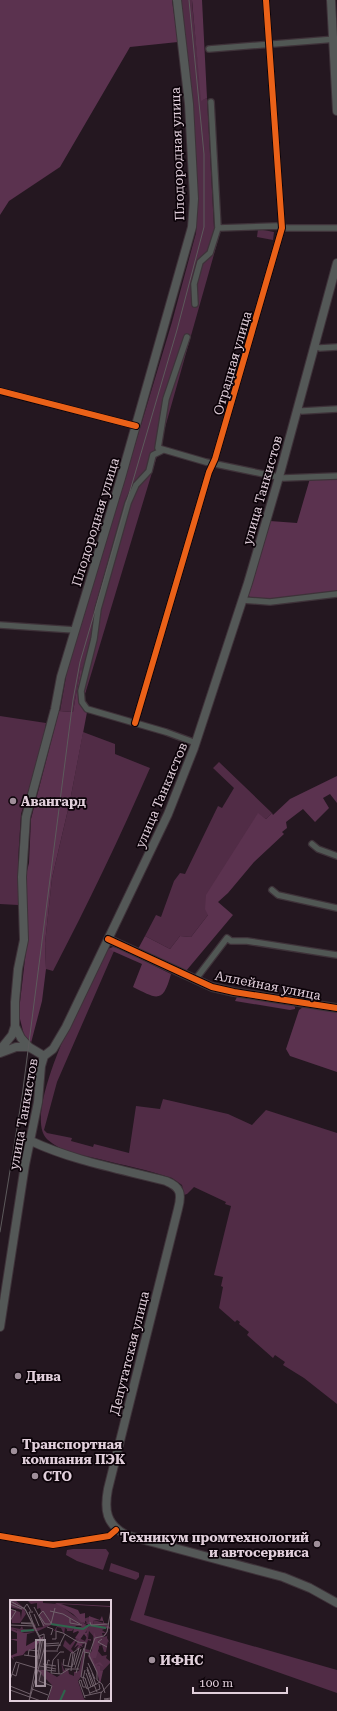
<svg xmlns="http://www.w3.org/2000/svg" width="337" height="1711" viewBox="0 0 337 1711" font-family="'Roboto Serif',serif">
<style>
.green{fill:#512c46}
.forest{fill:#5b324f}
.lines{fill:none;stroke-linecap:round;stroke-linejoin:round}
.street-casing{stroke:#3e3239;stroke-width:8}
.secondary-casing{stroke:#3e3239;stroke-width:10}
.street{stroke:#515754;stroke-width:5.5}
.secondary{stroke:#545857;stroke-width:8}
.tram{stroke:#5d5a5c;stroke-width:1}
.cycleway-casing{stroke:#0c0309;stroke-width:8}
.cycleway{stroke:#ea6118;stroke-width:6}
.poi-dot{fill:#9f8f9a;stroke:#0c0309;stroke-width:1.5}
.labels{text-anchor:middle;stroke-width:3.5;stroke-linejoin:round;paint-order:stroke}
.street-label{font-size:13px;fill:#e1cfdb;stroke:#0c0309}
.poi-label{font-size:13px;font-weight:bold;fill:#e1cfdb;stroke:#0c0309;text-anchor:start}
.inset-river{fill:none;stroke:#2e654c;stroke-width:2}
.inset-road{fill:none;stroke:#70616b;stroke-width:1}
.view{fill:#9f8f9a;fill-opacity:0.15;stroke:#9f8f9a;stroke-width:2}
.inset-edge{fill:none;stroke:#e1cfdb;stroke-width:2}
</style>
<rect width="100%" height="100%" fill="#241720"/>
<!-- green -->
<path class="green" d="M181,0H192V3L202,100L207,98L214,227L220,233L157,456L86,691L81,667L73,712L60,711L67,671L172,322L196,233L198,204L196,154L192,98Z
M258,229L274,232L273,240L257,237Z
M0,716L46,723L41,751L21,814L18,861V905L0,904Z
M83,732L115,744V754L150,768C120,837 88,904 53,971L46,969L45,943L52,878L70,801Z
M219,762L272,813L266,819L258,814L246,834L208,915L191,937L180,936L170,949L145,936L156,915L161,917L174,881L180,873L185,874L218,806L222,808L234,788L213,768Z
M108,949L114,951L57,1082L44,1130L47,1133L72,1138L71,1141L93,1147L94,1144L129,1153L136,1106L160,1109L163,1099L228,1114L252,1125L266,1110L337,1133V1404L304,1378L283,1365L285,1362L275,1355L273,1358L247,1335L249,1332L239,1324L240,1322L237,1320L235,1322L219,1308L223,1287L221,1286L223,1277L214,1275L231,1206L225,1204L226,1202L194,1187L187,1194L184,1195L182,1185L172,1178C148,1170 123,1165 99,1159C82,1155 61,1152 48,1140C18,1115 91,981 105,951Z
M73,1549H106L109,1553L103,1570L77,1561L66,1555L67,1550Z
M111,1563L137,1572L139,1573V1577L136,1580L109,1571Z
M145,1575L155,1576L144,1615L337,1670V1693L130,1620Z"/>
<!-- forest -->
<path class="forest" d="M0,0H172L178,42L130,47L60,167L9,201L0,215Z
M192,0H202L207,98L201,101Z
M337,473V592C319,594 262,605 248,596V591L270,521L297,523L311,475Z
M81,666L86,691L83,699L88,707L70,801L52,878L45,943L46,969L42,1001L31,1043L25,1039L20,1019V1002L27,942L25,879L29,863L31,819L59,711L73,712Z
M337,776V803L330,794L323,798L329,808L315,822L303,809L286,822L287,828L282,832L284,834L254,862L228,893L218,902L233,915L186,971L138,949L145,936L170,949L180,936L191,937L208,915L205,909L206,895L258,813L266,819L272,813L273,815L290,799Z
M113,947L118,948L171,974C163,1004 157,999 133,987L142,964L108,949Z
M237,997L292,1004L295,1007V1009L290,1010L235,1001Z
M303,1007L337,1012V1072L290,1056L286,1049L299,1010Z"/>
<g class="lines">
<!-- street casing -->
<g class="street-casing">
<path id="street" d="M209,49L336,39
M218,228L276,226L287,228H337
M195,304L194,284L200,262L210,253L218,228L211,102
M187,337L166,399L158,448L206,462L283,478L337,476
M314,346L320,348L337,347
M0,391L136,426
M297,409L302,411L337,409
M163,450L153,455L149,471L136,485L128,503L98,609L94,639L81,691L82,702L87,709L166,732L196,743
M243,600L270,602L337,594
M0,625L75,630
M135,723L209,472L215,459L282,228L266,0
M312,844L318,849L337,856
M272,890L278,895L337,908
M195,980L227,938L231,941H247L337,955
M0,1536L53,1545L109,1536L116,1530"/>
</g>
<!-- secondary casing -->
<g class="secondary-casing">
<path id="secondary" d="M331,0L337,111
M108,939L212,987L234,992L337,1008
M0,1050L12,1035L15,1026
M0,1053L16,1047H29
M44,1056L29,1047L21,1038L15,1026V1002L18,969L24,940L22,877L26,817L55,709L61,677L121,478L192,227L194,199L189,104L177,0
M31,1141C74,1161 120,1169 166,1181C181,1187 182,1194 178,1209L108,1489C104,1510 106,1524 126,1535L283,1577L310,1588L337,1603
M0,1327L25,1165L38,1102L41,1066L44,1056L53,1049L66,1027L168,814L194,748L248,583L279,477L337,263"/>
</g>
<!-- street -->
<use href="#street" class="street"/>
<!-- secondary -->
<use href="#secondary" class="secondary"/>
<!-- tram -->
<path class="tram" d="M0,1232L22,1097L73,700L80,662L177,330L204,227V154L189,0"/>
<!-- cycleway casing -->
<g class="cycleway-casing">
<path id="cycleway" d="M0,391L136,426
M135,723L209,472L215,459L282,228L266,0
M108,939L212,987L234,992L337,1008
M0,1536L53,1545L109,1536L116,1530"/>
</g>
<!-- cycleway -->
<use href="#cycleway" class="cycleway"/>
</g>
<!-- markers -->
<g class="poi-dot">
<circle cx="13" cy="801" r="4"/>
<circle cx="18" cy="1376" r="4"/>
<circle cx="14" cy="1451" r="4"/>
<circle cx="35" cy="1476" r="4"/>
<circle cx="317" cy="1544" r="4"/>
<circle cx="152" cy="1660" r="4"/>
</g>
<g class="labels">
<!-- street labels -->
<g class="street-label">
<text transform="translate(177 154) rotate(-92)" y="5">Плодородная улица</text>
<text transform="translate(232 363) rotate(-74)" y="5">Отрадная улица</text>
<text transform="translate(262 490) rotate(-74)" y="5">улица Танкистов</text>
<text transform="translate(95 522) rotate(-73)" y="5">Плодородная улица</text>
<text transform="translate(161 795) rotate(-67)" y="5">улица Танкистов</text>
<text transform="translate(268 985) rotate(11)" y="5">Аллейная улица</text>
<text transform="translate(23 1114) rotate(-80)" y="5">улица Танкистов</text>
<text transform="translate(129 1353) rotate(-76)" y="5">Депутатская улица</text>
</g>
<!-- poi labels -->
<g class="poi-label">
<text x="21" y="806">Авангард</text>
<text x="26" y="1381">Дива</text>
<text x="22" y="1449">Транспортная<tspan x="22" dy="15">компания ПЭК</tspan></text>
<text x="43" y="1481">СТО</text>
<text x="309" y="1542" text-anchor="end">Техникум промтехнологий<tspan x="309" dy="15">и автосервиса</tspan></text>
<text x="160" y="1665">ИФНС</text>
</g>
</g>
<!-- overview -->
<g transform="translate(10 1600)">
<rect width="101" height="101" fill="#241720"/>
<path d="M0,0H33V3L48,4L78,26H66L62,31H57V29L55,28L54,34L51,28L47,27L46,31H44L47,26L41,25L28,31L7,33V30L0,29V27L10,29L12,26L13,29L22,30L25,23L26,28L33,27L29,15L31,11L30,8L27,9V3L21,4L18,1L5,0L14,8L16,14L10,23H2L0,9L10,12L11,19L12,10L0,7ZM79,17L83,24L84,20L97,24V31V28L92,30L96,33H92L93,37L97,36L98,31L97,38L101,45L98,41L96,52H94L92,45L89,46L88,51L92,56L97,55L96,58L101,62L88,76L80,57L85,38L79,31L78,39H81V41L78,40L75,49L80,50L79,53L75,52L72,75L68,81L74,99L78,101H38L42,85L27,70V68L29,65L27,70H35L47,77L53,73L51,61L54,70L58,69L59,74L64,76V72L69,71L75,43L70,46L71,48L66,49L71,42L66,41L61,49L64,52L63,54L53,46L55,40L60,45L67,37L75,41L78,34L76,31L80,25L82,27L73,19Z" fill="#512c46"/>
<path d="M45,3L100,6L101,7V11L100,7L51,4L68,10L70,14L75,13V23L79,22V16L90,20L92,16L94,23L97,24H93V21L84,20L83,24L80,25H88L94,28L98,25L101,29L80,25L75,33L78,32L77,38L74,34L69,41L73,47L68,45L64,48L69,39L65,38L69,32L68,31L63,33L64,27H71L73,24L77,27L78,24L71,22L63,14ZM2,29L14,33L25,32L17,34L16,46L34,36L24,49L16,51L13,55L3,57L4,60L0,56L7,53V41L0,39H7V33L0,30ZM97,31L96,35L87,37L89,47L86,58H83L85,64L90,62L94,67L88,64L87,66H90V71H93L90,84L87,72L78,56L82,51L84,32L86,37L93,36Z" fill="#5b324f"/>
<path class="inset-river" d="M41,24L73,29L79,25L96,28M11,31L24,30M50,101L55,90"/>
<path class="inset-road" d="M0,1L15,9L30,39L27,68M0,1L15,9L31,39L19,101M0,4L12,9M24,7L34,26M14,8L17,4L21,11M0,9L6,11L0,21M33,11L29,15L35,24H41M33,11L41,23M40,11L53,14L70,24M23,12H19L25,28M24,14L29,26M60,18V23L72,25M80,22L81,25L98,24M22,24L11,23H23M41,24L45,8M0,25L24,26M37,27L43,29L41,35M42,39H46V31L53,33L68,42L76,43L74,52L79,53M92,39L88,42L97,47M35,44L49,43M35,46L51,45M47,50L55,34M34,51H48M54,52H50L43,60L41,73L51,74L59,69M14,55L28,57M18,56L19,50L28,51M29,59L33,37M48,59L49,74M54,59L53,65L62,67L65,53M40,61L38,60L36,70L46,71M78,63L85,79M33,64L46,66M64,65L69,48M30,66L46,69M58,66L61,53L63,52M77,67L87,92M65,68L71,49M55,69H69M77,69L83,87M27,70L31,72L29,81L42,86L37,101M72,70L71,77L75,78L80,94M72,70L75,52M75,70L73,79L77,89L90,82M61,71L63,53L69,48M66,73L74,48M76,73L81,87M82,73L86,85M2,74L6,76L9,64M0,80L6,62L26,68M0,86L20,94M22,89L38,95M0,90L31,101M80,93L90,89L89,84M95,93L92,84L87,80V72L79,55L85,38L94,36L97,32L101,9M74,96L92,92M75,98L69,81L71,80L73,87H76M100,100L94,99L101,98M19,101L35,46L34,34L29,36M90,101L91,93L101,82"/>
<path class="view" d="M26,40H35V86H26Z"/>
<rect width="101" height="101" class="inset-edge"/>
</g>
<!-- scale -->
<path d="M193 1687v6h94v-6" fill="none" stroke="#e1cfdb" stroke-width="2"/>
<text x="199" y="1687" font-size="12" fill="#e1cfdb" stroke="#0c0309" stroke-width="3" paint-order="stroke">100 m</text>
</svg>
